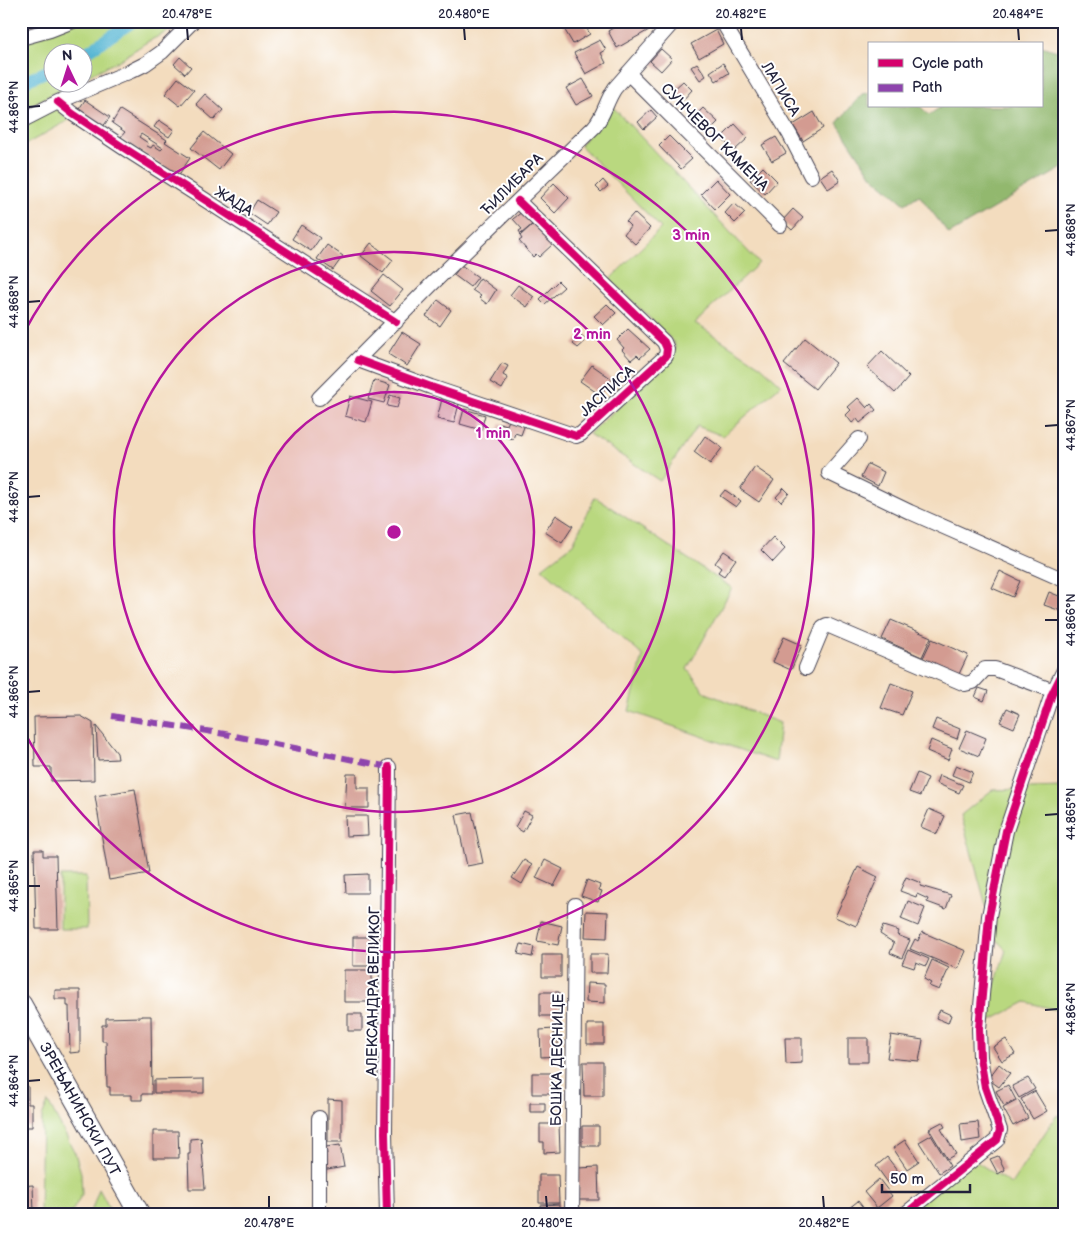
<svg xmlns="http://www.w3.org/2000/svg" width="1085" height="1236" viewBox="0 0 1085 1236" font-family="'Balsamiq Sans',sans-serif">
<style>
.green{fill:#b9d87f;stroke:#6e7d5d}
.forest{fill:#92b86e;stroke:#5a6d54}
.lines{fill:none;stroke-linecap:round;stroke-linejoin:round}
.canal{stroke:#55b5d3;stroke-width:12}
.building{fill:#d39b91;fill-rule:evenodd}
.minor-casing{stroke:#413e4f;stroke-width:16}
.secondary-casing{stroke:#413e4f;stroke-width:22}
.minor{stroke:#fff;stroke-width:14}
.secondary{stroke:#fff;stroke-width:20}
.quiet{stroke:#8e44ad;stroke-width:6;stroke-dasharray:12 6;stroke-linecap:butt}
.cycleway-casing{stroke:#fff;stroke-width:11}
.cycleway{stroke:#d6006c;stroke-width:8}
.ticks{fill:none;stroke:#22223b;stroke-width:2}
.ring{fill:none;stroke:#b5179e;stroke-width:2.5}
.labels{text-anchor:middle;stroke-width:4;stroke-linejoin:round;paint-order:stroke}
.street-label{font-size:15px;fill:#22223b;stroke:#fff}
.centre{fill:#b5179e;stroke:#fff;stroke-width:2.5}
.ring-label{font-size:15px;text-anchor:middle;font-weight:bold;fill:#b5179e;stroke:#fff;stroke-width:4;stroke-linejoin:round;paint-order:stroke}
.neatline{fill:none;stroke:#22223b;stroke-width:2}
.ticks-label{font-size:12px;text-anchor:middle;fill:#22223b}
</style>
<rect width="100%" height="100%" fill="#fff"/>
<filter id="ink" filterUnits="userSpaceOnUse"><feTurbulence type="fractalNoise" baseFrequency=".02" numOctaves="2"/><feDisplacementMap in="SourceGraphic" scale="10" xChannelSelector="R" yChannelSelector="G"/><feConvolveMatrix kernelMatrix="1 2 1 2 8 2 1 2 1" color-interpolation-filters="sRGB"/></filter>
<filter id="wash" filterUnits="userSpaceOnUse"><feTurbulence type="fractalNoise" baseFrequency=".0096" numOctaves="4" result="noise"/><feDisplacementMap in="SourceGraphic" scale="20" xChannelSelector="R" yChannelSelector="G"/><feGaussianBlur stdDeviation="1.12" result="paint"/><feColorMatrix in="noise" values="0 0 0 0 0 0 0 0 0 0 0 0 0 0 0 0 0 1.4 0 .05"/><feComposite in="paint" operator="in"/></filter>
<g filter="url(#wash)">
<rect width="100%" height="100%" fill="#f3dcbe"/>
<!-- green -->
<path class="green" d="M71,21H180L173,29L147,42L118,61L83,78L82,52H52V82L74,83L21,110V38Z
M612,106L759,263L695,323L761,366L781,385L723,436L697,426L660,481L589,434L664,365C671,357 680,350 672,340L610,279L661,228L580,145Z
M54,107L69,120L21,147V126Z
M595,497L732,588L687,669L706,693L780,723L776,762L629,711L643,656L542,568L573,544Z
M1064,788V1012L1026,1002L982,1025L1006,950L988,931L989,916L961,815L992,790Z
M60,876H86L87,929H60Z
M48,1102L75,1153L81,1173L82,1194L70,1215H40L42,1117Z
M1064,1114V1215H904L972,1159L1011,1184L1056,1116Z
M99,1189L113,1215H90Z"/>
<!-- forest -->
<path class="forest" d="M1041,46L1064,53V167L949,234L919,195L905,204L872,176L837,123L862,94L869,93V106H920L929,115L942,106H1041Z"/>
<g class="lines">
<!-- canal -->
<path class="canal" d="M82,55L134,21
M21,83L52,69"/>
</g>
<g id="blocks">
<!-- building -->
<path class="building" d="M573,21H582L590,34L573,44L563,27Z
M624,21H644L649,30L617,48L608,31Z
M716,30L723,44L699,58L691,44Z
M600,40L606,50L601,53L606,63L586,74L574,53Z
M661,49L672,59L661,71L650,61Z
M180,57L191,67L185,74L174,64Z
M697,63L706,76L700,80L691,67Z
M723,63L729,73L716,81L710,72Z
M178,78L194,90L180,106L165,94Z
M583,79L593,96L576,105L566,88Z
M683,81L692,90L682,101L672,91Z
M205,94L223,110L214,120L196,104Z
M85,100L110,117L102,128L77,112Z
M703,108L718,122L708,132L693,118Z
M120,110L167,140L165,142L190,158L178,176L120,138L125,132L112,123ZM141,134L163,148L161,150L153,145L151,148L147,146L148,143L139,137Z
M651,110L657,117L644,129L638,122Z
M814,112L823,128L803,141L793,125Z
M159,120L174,130L169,137L154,127Z
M735,124L748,138L734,151L721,138Z
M204,132L231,154L219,170L191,148Z
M669,136L692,159L681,169L659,146Z
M776,137L786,153L772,161L762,145Z
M763,167L777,181L765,194L750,180Z
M832,169L840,181L828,189L820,177Z
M716,179L730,194L715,209L701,194Z
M603,180L608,186L601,192L596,187Z
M554,183L569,198L555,213L540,198Z
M257,200L276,212L267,225L249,213Z
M734,203L745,213L735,223L725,213Z
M793,209L803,218L792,230L782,221Z
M523,211L534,223L521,234L519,231L522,229L513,219Z
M634,213L650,228L635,244L624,234L630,226L626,222Z
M534,223L553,244L539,257L536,254L533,257L519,241L522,239L520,236Z
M301,225L320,238L311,251L292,239Z
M371,243L393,260L383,273L361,256Z
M327,245L343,256L333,270L317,259Z
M461,265L478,277L470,287L454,275Z
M384,275L403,290L390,306L371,291Z
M480,278L496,290L487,304L479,298L481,296L472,290Z
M558,281L564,287L545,304L540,299Z
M518,285L534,297L527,307L510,295Z
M438,300L451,310L440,326L426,316Z
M607,304L616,313L603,325L594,316Z
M628,329L650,349L640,358L637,355L631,360L622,350L624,348L617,340Z
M402,332L421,344L407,366L388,354Z
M581,335L587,340L578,348L573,344Z
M805,338L836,363L815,389L784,364Z
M882,351L909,377L895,393L867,367Z
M502,363L508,366L503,375L508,378L502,389L490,382Z
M592,365L612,379L600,395L580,381Z
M374,380L390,385L384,403L368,399Z
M390,395L400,398L397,408L387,406Z
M350,396L372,402L366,422L345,416Z
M858,398L867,408L871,404L876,410L860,423L857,419L852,423L846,415L851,410L848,407Z
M442,399L459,404L454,423L437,419Z
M464,409L485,415L481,430L460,424Z
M510,418L525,424L521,435L515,433L513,439L503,436L504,434L497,431L500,423L507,425Z
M705,436L722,448L710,464L694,452Z
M868,464L884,472L878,486L861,477Z
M755,467L774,480L759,502L740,489Z
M784,488L789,493L781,502L776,497Z
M725,490L741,501L736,507L720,496Z
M556,515L573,526L562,543L545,532Z
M773,537L785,549L773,562L761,550Z
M724,551L736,559L724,576L718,572L721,568L715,563Z
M1000,571L1020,581L1013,597L992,588Z
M1049,592L1064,598V604L1061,611L1044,605Z
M891,620L931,637L922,657L882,639Z
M784,637L802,645L791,670L773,662Z
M932,639L968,655L959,674L923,658Z
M891,683L912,691L902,715L881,708Z
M979,688L988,691L984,701L975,697Z
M1007,708L1020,714L1014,728L1000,722Z
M81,716L93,723L94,780L51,781V767H35L34,717Z
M936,719L960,729L957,739L932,729Z
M96,726L117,753L118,759L98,760Z
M967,730L986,738L979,756L959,748Z
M931,740L952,749L948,760L927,751Z
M956,765L973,772L969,782L952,775Z
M917,773L928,778L920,796L909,792Z
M347,774H357V788H369V808H345Z
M939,775L963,785L959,793L936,783Z
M135,789L149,873L109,880L95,796Z
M929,809L945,816L937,834L921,827Z
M524,811L532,815L523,832L515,827Z
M472,812L483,863L467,866L456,815Z
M345,816H367L368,835L346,836Z
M34,850H43V856H56L58,929H36Z
M524,860L532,865L522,884L512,878Z
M545,860L563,869L554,886L536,878Z
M858,867L878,877L856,926L835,917Z
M368,874V893H346L345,875Z
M906,877L921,883L920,886L951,895L946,909L927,902L928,899L917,894L916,897L900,891Z
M587,880L600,885L599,890L602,891L598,902L581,896Z
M908,901L925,908L918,926L901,919Z
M586,911L608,912L607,938L585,937Z
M541,921L562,926L558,945L537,941Z
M883,926L899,931L897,935L910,940L902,958L890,953L894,943L880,934Z
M922,932L966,951L958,969L910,949L915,939L918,941Z
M353,937H371V966H353Z
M521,944L534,947L532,957L518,954Z
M908,950L929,959L926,966L916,962L914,968L902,964Z
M590,954H608L607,973H590Z
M542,955H561V977H542Z
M932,960L949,968L939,990L929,986L931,983L924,979Z
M344,970H372V1002H344Z
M587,983L605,984V1003L586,1002Z
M55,990H80V1052L70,1053L69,1006H67V999H55Z
M540,992H559V1016H540Z
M940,1010L951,1015L948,1023L936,1018Z
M348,1014H362V1031H348Z
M141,1016H151L152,1094H142V1100H132V1095H110V1087H107L106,1041H102V1025H106V1018L141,1017Z
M587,1024H604V1044H587Z
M554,1029V1038H558V1056L541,1057L540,1030Z
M891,1035L923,1040L919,1061L887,1058Z
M785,1038H802V1063L786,1064Z
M848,1038H868V1062H848Z
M1006,1039L1015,1054L1002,1061L993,1047Z
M583,1062H603V1096H584Z
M999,1064L1010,1073L999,1087L988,1079Z
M532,1073H551L552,1094H532Z
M1028,1078L1035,1089L1019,1098L1012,1086Z
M204,1079V1093H154V1080Z
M1008,1085L1016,1100L1004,1106L996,1091Z
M21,1086H28V1104H32V1127H21Z
M1035,1091L1047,1111L1033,1119L1021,1099Z
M328,1099L342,1100V1142H328Z
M1018,1100L1028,1118L1013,1126L1003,1108Z
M530,1103H545V1112H530Z
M942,1122L945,1127L941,1129L956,1154L947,1159L929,1129Z
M978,1122L980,1139L962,1142L960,1124Z
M540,1124H559L560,1152L544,1153V1142H540Z
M582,1126H599V1146H582Z
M153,1131H178L179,1158H153Z
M931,1135L950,1166L939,1173L919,1142Z
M201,1138L205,1189H189L188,1154H190V1139Z
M905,1140L919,1161L907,1169L893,1148Z
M340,1145L344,1167L322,1171L320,1155L327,1154L326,1147Z
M998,1156L1005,1170L998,1174L990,1159Z
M887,1157L901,1175L889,1184L876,1166Z
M598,1167L599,1200H578V1168Z
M539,1175H558L559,1203H539Z
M879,1179L892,1196L877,1208L864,1192Z
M33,1185L34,1215H23L21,1186Z
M858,1201L869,1215H846L844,1212Z
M560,1204V1215H541V1205Z"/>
</g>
</g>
<g filter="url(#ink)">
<use href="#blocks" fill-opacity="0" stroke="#413e4f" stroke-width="1"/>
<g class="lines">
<!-- minor casing -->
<g class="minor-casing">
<path id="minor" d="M722,21L790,135L811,176
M21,38L50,30L73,21
M628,73L780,225
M58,102L73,114L124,148L396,322
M21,121L58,102L131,71L145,64L162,52L193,21
M358,360L431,387L576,436L581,434L666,356L667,349L664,342L518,201
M319,398L431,285L594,127C604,116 606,101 615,88L674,21
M859,439L829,473L910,512L1064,580
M806,668L823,627L827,625L965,684L973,682L985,669H995L1054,691
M319,1118V1215
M387,1215L385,1133L389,767
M572,1215L575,905
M904,1215L997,1140L1000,1130L985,1087L980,1057L979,1029L989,916L1006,831L1052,694L1064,670"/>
</g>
<!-- secondary casing -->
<g class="secondary-casing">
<path id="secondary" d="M21,1004L140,1215"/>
</g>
<!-- minor -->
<use href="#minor" class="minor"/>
<!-- secondary -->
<use href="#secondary" class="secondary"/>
<!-- quiet -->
<path class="quiet" d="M112,716L225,734L389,767"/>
<!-- cycleway casing -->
<g class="cycleway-casing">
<path id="cycleway" d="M58,102L73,114L124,148L396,322
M358,360L431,387L576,436L581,434L666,356L667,349L664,342L518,201
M387,1215L385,1133L389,767
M904,1215L997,1140L1000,1130L985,1087L980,1057L979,1029L989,916L1006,831L1052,694L1064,670"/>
</g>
<!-- cycleway -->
<use href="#cycleway" class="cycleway"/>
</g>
</g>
<!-- ticks -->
<path class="ticks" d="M187,28L188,40M464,28L465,40M741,28L742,40M1018,28L1019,40M28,107L40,106M1045,231L1058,230M28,302L40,301M1045,426L1058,425M28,497L40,496M1045,620H1058M28,692L40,691M1045,815L1058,814M28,886H40M1045,1010L1058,1009M28,1081L40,1080M269,1196V1208M546,1196L547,1208M823,1196L824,1208"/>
<!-- distance rings -->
<circle cx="394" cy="532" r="140" fill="#b5179e" fill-opacity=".12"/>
<g class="ring">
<circle cx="394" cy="532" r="140"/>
<circle cx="394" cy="532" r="280"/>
<path d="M21 338A420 420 0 1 1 21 726"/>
</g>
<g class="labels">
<!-- street labels -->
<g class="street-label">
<text transform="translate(781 89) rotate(59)" y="5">ЛАПИСА</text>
<text transform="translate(715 137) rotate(45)" y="5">СУНЧЕВОГ КАМЕНА</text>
<text transform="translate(512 184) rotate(-45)" y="5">ЋИЛИБАРА</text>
<text transform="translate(234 201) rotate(32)" y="5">ЖАДА</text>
<text transform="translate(607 391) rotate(-42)" y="5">ЈАСПИСА</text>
<text transform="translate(373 991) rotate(-89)" y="5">АЛЕКСАНДРА ВЕЛИКОГ</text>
<text transform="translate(557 1060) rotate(-89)" y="5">БОШКА ДЕСНИЦЕ</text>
<text transform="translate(80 1109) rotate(61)" y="5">ЗРЕЊАНИНСКИ ПУТ</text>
</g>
</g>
<circle cx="394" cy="532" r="8" class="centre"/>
<g class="ring-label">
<text x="691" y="240">3 min</text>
<text x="592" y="339">2 min</text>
<text x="493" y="438">1 min</text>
</g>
<!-- margin -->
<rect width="1085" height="1236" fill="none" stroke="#fff" stroke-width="55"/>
<!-- legend -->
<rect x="868" y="42" width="175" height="65" fill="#ffffff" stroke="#a7a7b1"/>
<rect x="878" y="59" width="25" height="8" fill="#d6006c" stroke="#a7a7b1"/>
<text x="912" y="68" font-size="15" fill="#22223b">Cycle path</text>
<rect x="878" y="84" width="25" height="8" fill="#8e44ad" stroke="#a7a7b1"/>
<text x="912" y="92" font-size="15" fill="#22223b">Path</text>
<!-- north arrow -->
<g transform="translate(68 68) rotate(356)"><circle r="24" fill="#ffffff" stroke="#a7a7b1"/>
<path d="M0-4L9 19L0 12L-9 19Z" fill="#b5179e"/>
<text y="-8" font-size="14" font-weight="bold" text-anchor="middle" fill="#22223b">N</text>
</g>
<!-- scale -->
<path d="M882 1184v8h88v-8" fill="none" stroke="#22223b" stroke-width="2.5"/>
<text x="890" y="1184" font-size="15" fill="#22223b" stroke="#ffffff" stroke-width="4" paint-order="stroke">50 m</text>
<rect x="28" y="28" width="1030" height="1180" class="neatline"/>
<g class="ticks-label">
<text x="187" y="18">20.478°E</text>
<text x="464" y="18">20.480°E</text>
<text x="741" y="18">20.482°E</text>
<text x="1018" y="18">20.484°E</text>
<text transform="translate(14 107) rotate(-90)" y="4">44.869°N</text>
<text transform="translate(1071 230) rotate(-90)" y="4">44.868°N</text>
<text transform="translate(14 302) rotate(-90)" y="4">44.868°N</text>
<text transform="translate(1071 425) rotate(-90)" y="4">44.867°N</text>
<text transform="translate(14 497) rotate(-90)" y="4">44.867°N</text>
<text transform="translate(1071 620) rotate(-90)" y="4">44.866°N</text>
<text transform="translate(14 692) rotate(-90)" y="4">44.866°N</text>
<text transform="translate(1071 814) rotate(-90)" y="4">44.865°N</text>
<text transform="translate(14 886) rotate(-90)" y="4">44.865°N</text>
<text transform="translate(1071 1009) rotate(-90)" y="4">44.864°N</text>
<text transform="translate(14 1081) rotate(-90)" y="4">44.864°N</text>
<text x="269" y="1227">20.478°E</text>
<text x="547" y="1227">20.480°E</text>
<text x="824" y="1227">20.482°E</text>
</g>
</svg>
